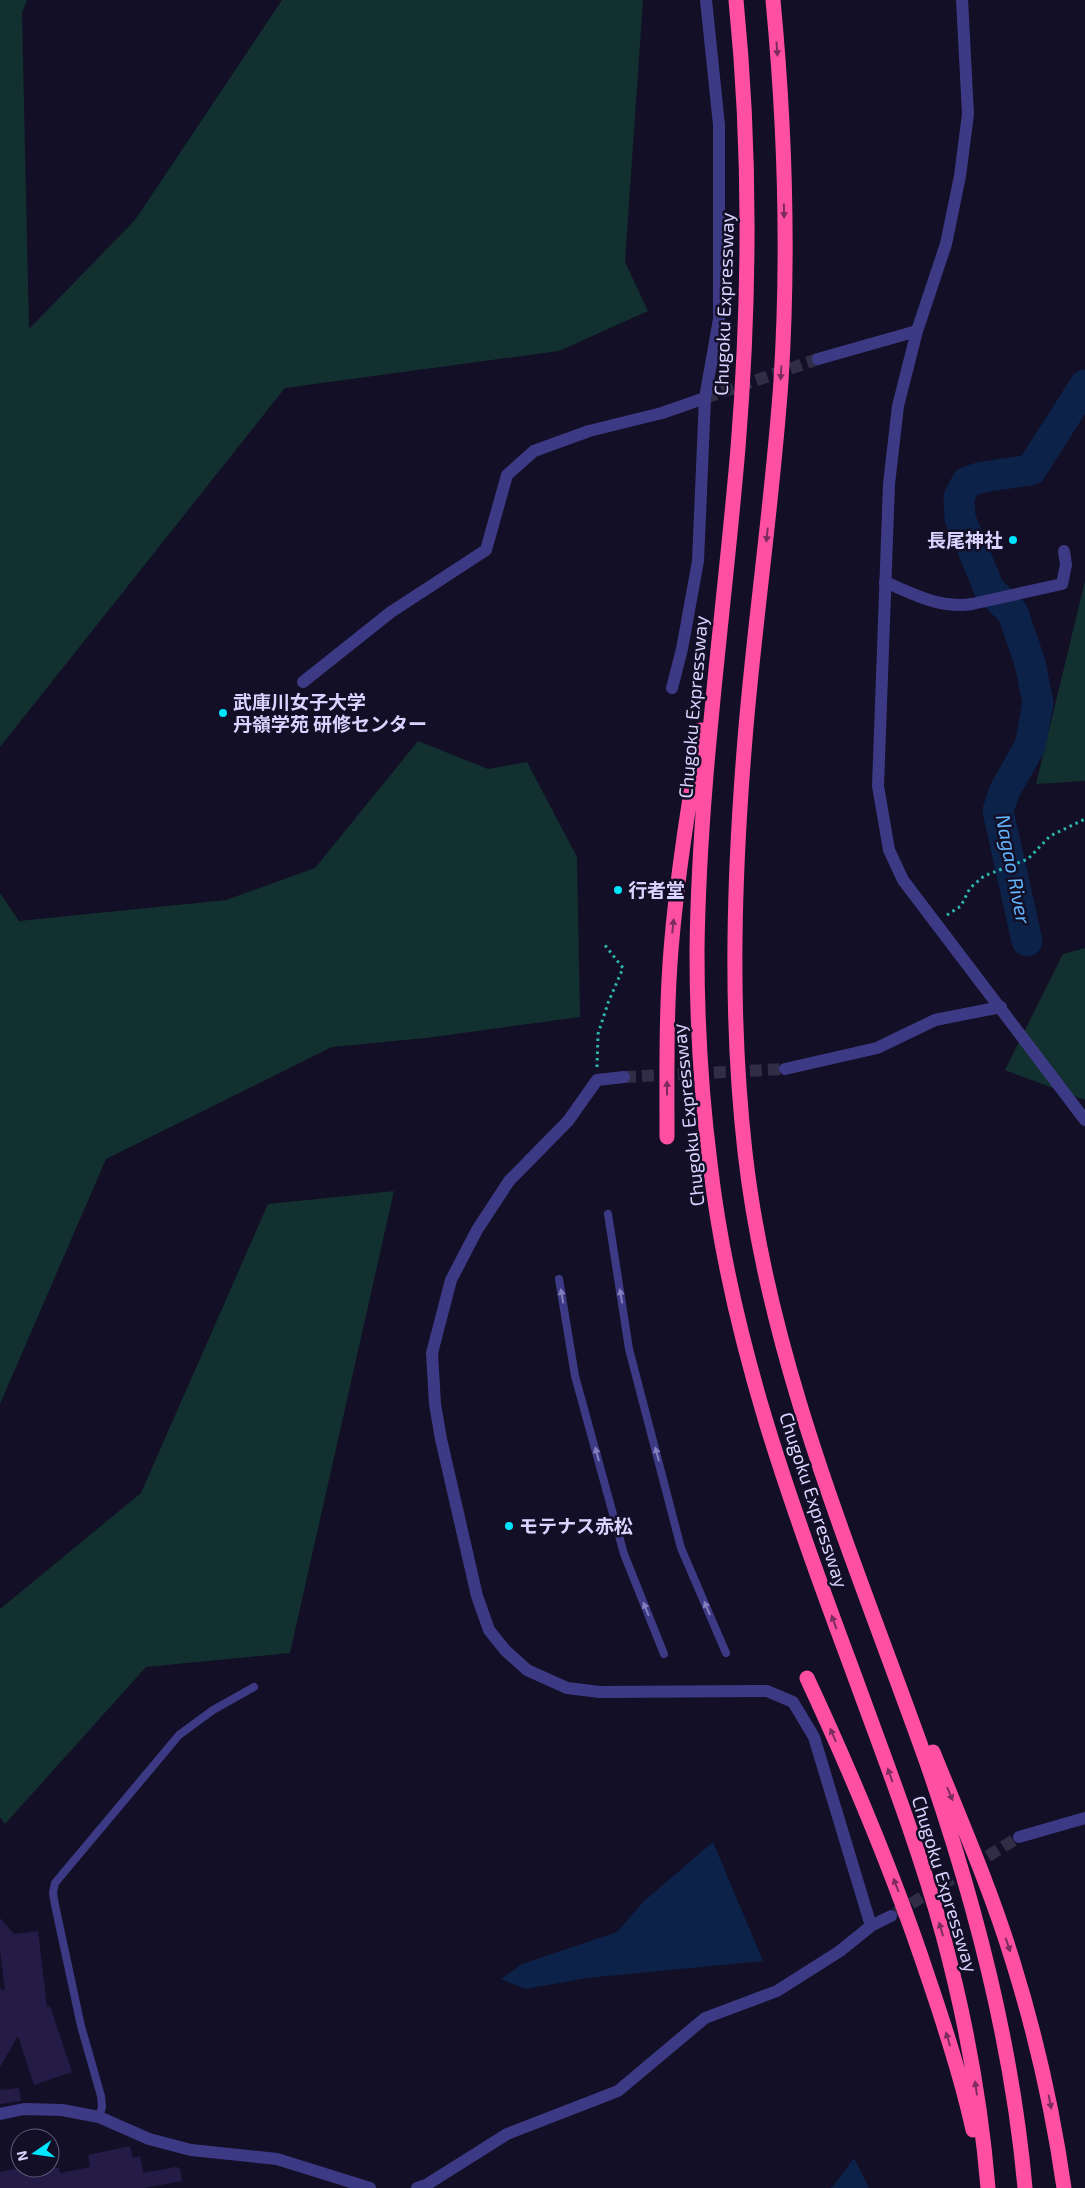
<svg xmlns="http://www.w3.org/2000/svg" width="1085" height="2188" viewBox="0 0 1085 2188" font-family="'Exo 2','Noto Sans JP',sans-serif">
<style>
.green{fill:#12302f}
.water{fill:#0c2248}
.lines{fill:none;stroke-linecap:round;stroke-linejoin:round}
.river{stroke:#0c2248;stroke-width:31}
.building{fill:#241b47}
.minor-tunnel{stroke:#312d47;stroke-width:12;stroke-dasharray:12 6;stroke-linecap:butt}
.path{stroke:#2fb8b0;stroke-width:3;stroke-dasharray:2.5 4;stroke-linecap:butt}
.service{stroke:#3d3a85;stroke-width:8}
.minor{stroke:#3d3a85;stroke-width:12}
.tertiary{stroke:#3d3a85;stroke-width:12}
.motorway{stroke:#ff4fa3;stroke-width:15}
.oneway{fill:#7d2c5e}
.oneway2{fill:#837fbc}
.poi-dot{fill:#00e5ff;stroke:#130f26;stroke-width:2}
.labels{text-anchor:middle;stroke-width:5;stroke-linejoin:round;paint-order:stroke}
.street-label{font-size:19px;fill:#d9d4ff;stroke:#130f26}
.poi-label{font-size:19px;font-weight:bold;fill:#d9d4ff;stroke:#130f26;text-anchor:start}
.water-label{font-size:20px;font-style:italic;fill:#62b6ff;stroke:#130f26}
</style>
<rect width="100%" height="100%" fill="#130f26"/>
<!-- green -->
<path class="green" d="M0,0H27L22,13L29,329L135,220L282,0H643L625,262L648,311L559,351L285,388L0,747Z
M1085,581V781L1036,784Z
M418,741L488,769L527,762L577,857L580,1017L426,1038L332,1047L106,1159L0,1404V893L19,921L226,900L315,868Z
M1085,948V1100L1005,1070L1063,954Z
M394,1191L290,1653L146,1667L5,1824L0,1817V1609L141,1493L268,1204Z"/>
<!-- water -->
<path class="water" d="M713,1842L763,1961L587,1978L525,1989L501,1979L522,1964L617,1932L643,1902Z
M854,2158L869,2188H830L833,2186Z"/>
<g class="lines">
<!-- river -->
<path class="river" d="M1027,941L998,811L1004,792L1030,746L1038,703L1030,663L1013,613L989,589L960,518L959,497L967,482L982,477L1031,470L1085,385"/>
</g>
<!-- building -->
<path class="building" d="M0,1918L14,1934L38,1931L47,2007L50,2006L72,2072L34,2085L18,2036L0,2067V1988L5,1991L0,1950Z
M19,2088L21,2101L0,2104V2090Z
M130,2146L133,2158L140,2156L143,2173L176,2167L180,2168L182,2181L144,2188H0V2172L19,2168H59L60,2173L90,2167L88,2155Z"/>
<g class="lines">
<!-- minor-tunnel -->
<path class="minor-tunnel" d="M705,398L818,359
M624,1077L785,1069
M896,1913L1019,1837"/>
<!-- path -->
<path class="path" d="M947,915L961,906L970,888L984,876L1028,859L1050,836L1085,819
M597,1067L598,1034L608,1003L623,968L604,944"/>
<!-- service -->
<path class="service" d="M608,1214L629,1349L681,1548L726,1653
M559,1279L575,1376L624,1554L664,1654
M99,2117L102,2107L101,2096L81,2026L55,1905L53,1893L55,1883L179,1735L213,1710L254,1687"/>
<!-- minor -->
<path class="minor" d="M818,359L917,331
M885,582C914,594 940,609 972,604L1062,584L1066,565L1064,551
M303,682L391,612L486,550L507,475L534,451L589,431L662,413L705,398
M672,688L682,649L698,561L705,398L719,319V125L706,0
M785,1069L877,1048L935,1020L1001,1007
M624,1077L597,1080L568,1121L509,1181L477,1230L451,1280L432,1353L435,1404L441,1439L477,1596L489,1630L505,1650L527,1670L567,1688L600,1692L767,1691L793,1702L814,1737L871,1926
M1019,1837L1085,1818
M0,2114L24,2109L62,2110L99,2117L149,2139L191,2150L277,2159L370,2188
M417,2188L426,2185L507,2134L618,2091L705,2018L777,1991L840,1951L871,1926L891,1916"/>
<!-- tertiary -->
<path class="tertiary" d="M962,0L968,114L960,176L946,244L917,331L898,406L889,484L878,786L889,850L903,880L1085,1120"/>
<!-- motorway -->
<path class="motorway" d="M736,0C751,149 750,298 738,448C724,615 699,782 697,951C697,1022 701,1093 710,1163C730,1338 791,1506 852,1669C884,1757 918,1844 943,1935C965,2017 981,2103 988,2188
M773,0C785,126 789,254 781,381C773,496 756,611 746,727C734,868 729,1011 745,1152C769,1365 856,1563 927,1763C975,1901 1012,2042 1025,2188
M667,1137C667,1074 666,1012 671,950C677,876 689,803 701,730
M807,1678C853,1777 895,1877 929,1980C946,2030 962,2079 973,2130
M933,1752C961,1821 991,1890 1013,1962C1036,2036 1053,2111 1064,2188"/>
</g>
<!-- one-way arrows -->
<defs><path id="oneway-solid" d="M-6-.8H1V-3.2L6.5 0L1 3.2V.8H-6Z" transform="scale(1.25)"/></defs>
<g class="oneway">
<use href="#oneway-solid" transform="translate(777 49) rotate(86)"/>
<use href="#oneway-solid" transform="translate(784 211) rotate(89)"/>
<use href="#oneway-solid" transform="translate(781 373) rotate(93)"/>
<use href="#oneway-solid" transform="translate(767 535) rotate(96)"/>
<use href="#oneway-solid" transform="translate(673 926) rotate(-84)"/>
<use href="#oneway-solid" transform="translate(667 1088) rotate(-90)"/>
<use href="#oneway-solid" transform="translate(834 1622) rotate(-110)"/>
<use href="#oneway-solid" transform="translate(833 1735) rotate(-114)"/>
<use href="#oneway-solid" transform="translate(890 1775) rotate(-110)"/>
<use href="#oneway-solid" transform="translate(950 1794) rotate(67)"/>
<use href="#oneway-solid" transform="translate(896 1885) rotate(-111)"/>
<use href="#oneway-solid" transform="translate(941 1929) rotate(-106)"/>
<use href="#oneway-solid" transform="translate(1008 1945) rotate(71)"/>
<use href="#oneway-solid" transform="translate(948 2039) rotate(-107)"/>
<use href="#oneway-solid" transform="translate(976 2088) rotate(-98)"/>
<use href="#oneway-solid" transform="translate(1050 2102) rotate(79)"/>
</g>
<g class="oneway2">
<use href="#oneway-solid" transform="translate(562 1296) rotate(-100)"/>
<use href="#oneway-solid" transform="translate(621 1296) rotate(-99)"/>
<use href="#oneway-solid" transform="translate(597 1454) rotate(-105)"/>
<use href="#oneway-solid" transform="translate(657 1454) rotate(-105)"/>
<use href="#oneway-solid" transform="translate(707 1608) rotate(-113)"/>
<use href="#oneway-solid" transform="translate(646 1609) rotate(-112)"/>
</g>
<!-- markers -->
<g class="poi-dot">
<circle cx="1013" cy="540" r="5"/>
<circle cx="223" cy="713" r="5"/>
<circle cx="618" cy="890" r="5"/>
<circle cx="509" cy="1526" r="5"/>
</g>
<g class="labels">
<!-- street labels -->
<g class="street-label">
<text transform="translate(724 304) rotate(-88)" y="7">Chugoku Expressway</text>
<text transform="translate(693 707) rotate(-85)" y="7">Chugoku Expressway</text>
<text transform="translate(688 1115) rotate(-96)" y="7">Chugoku Expressway</text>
<text transform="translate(814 1500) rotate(72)" y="7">Chugoku Expressway</text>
<text transform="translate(945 1884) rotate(73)" y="7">Chugoku Expressway</text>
</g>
<!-- poi labels -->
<g class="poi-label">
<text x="1003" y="547" text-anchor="end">長尾神社</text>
<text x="233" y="709">武庫川女子大学<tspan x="233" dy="22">丹嶺学苑 研修センター</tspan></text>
<text x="628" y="897">行者堂</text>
<text x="519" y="1533">モテナス赤松</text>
</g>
<!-- water labels -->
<g class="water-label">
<text transform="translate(1013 869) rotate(79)" y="7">Nagao River</text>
</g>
</g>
<!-- north arrow -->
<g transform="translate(35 2153) rotate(257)"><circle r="24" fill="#130f26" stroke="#625e7d"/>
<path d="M0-4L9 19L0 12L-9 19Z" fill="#00e5ff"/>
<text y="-8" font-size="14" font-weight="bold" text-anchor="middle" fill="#d9d4ff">N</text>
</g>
</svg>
